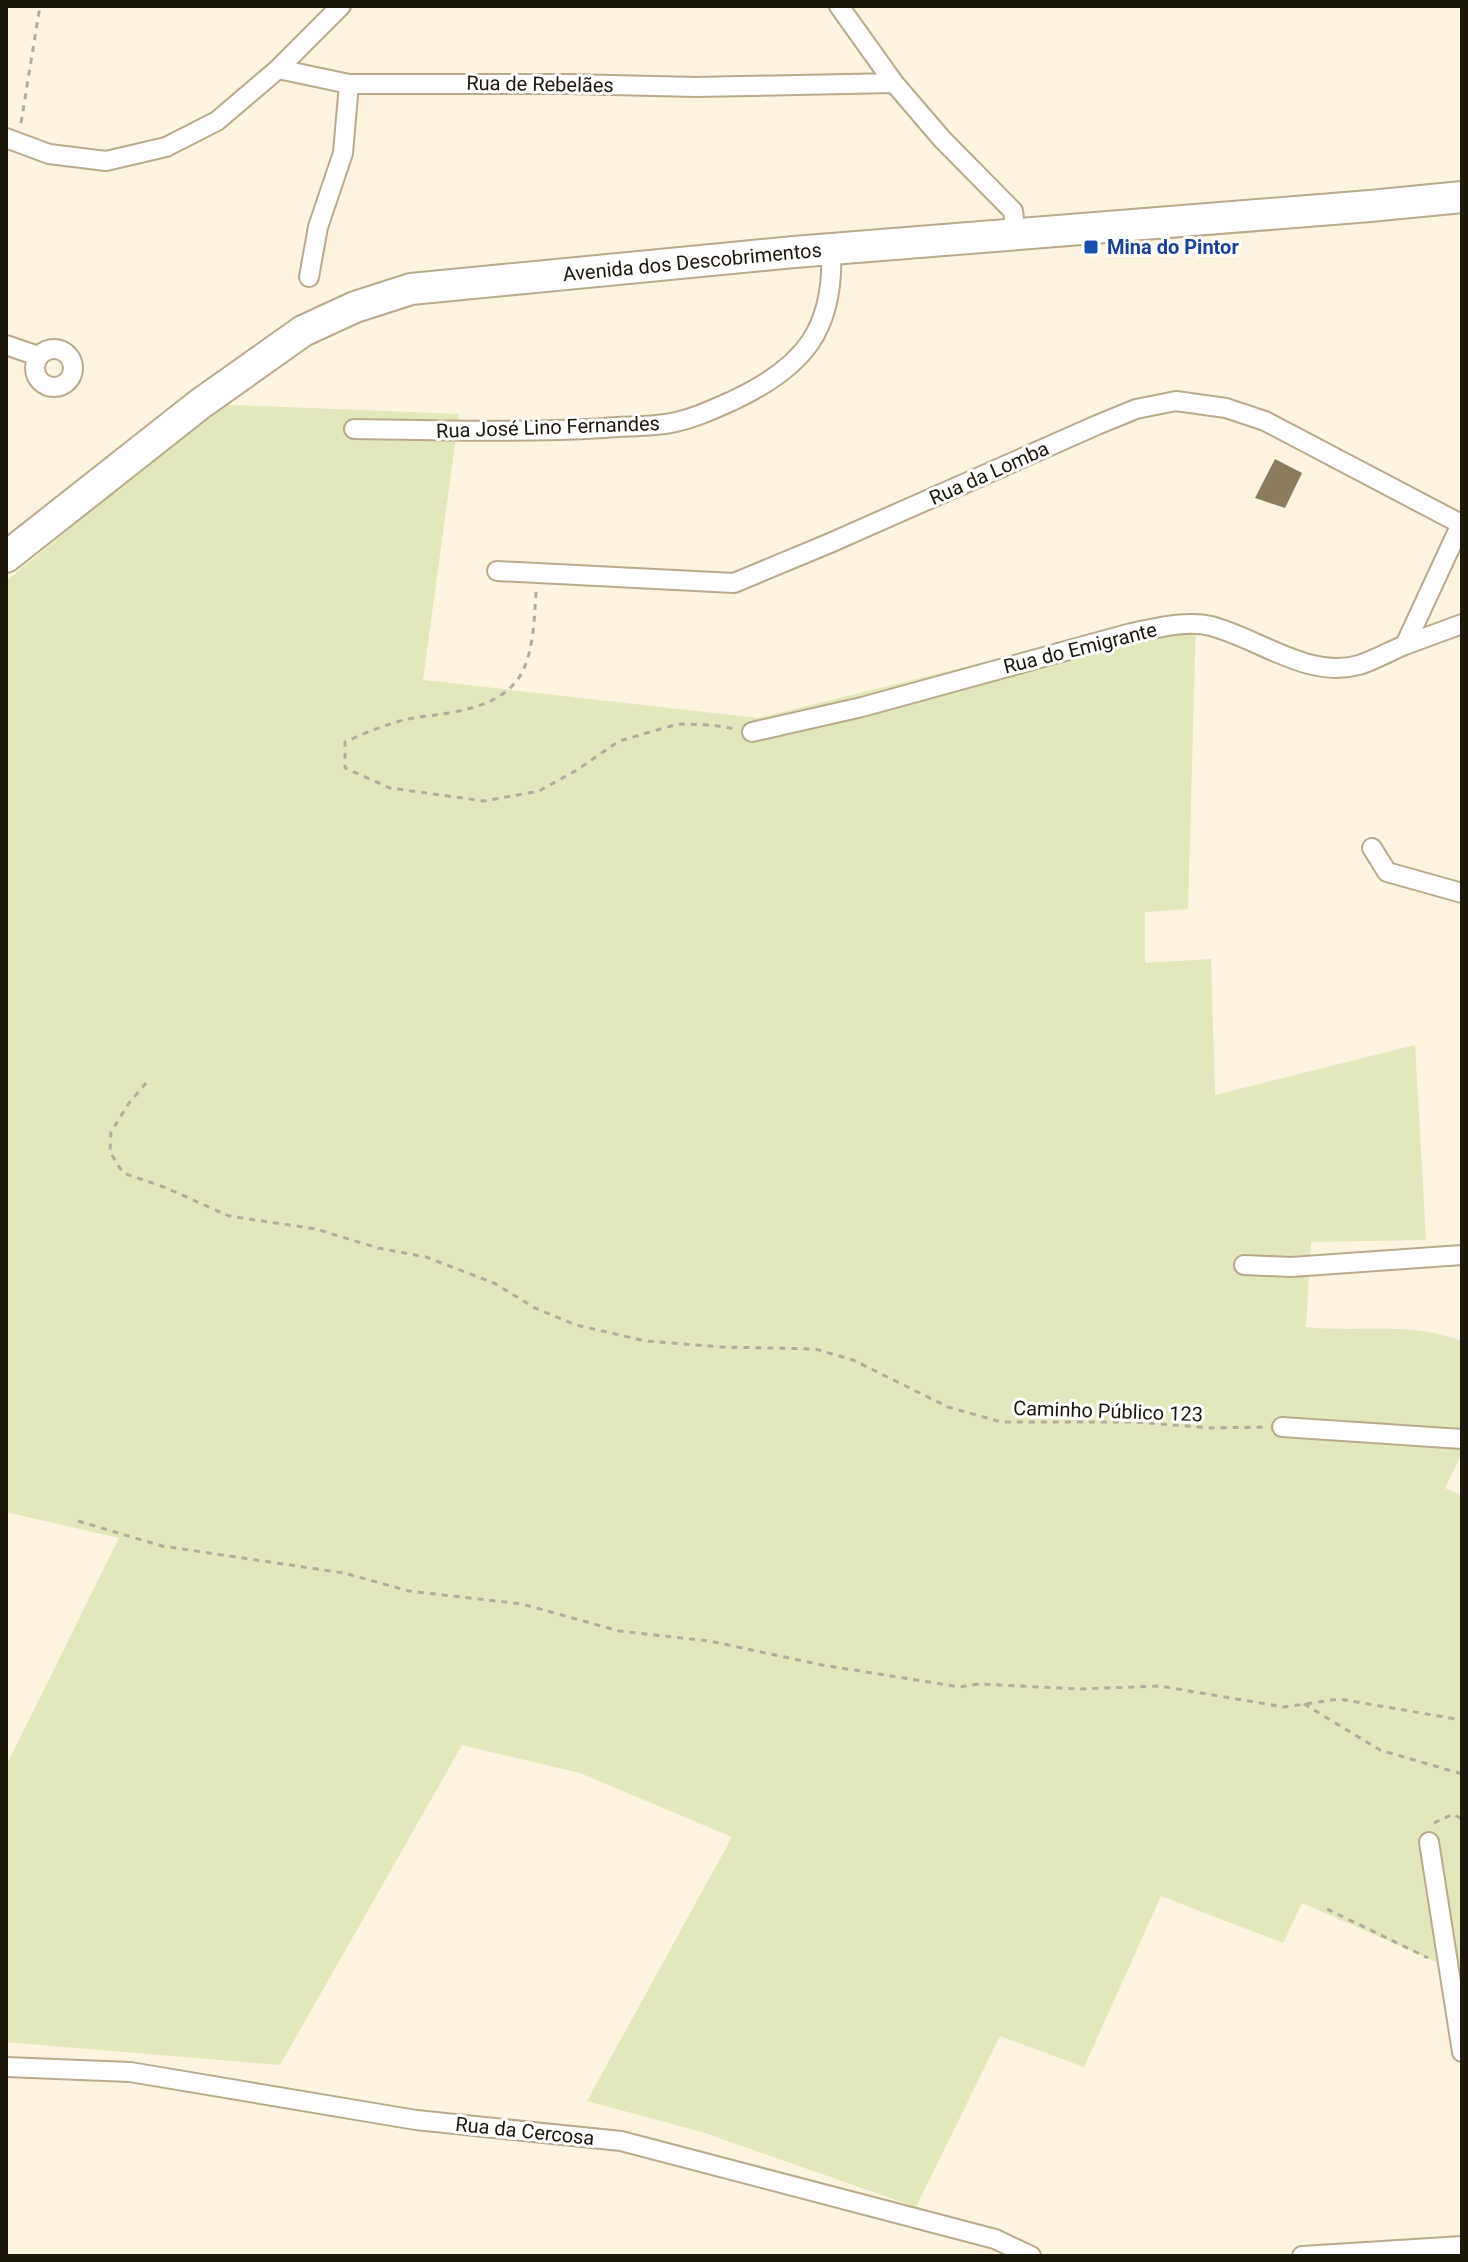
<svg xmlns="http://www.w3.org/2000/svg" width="1468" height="2262" viewBox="0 0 1468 2262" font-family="Roboto,sans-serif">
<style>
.green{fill:#e2e7bc}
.building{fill:#8b7c5f}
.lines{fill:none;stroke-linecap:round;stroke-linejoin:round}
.minor-casing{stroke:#baaa8c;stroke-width:22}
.primary-casing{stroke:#baaa8c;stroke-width:34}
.path{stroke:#b4ad9c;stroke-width:3;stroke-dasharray:6 6;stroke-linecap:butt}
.minor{stroke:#fff;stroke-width:18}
.primary{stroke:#fff;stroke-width:30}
.transit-dot{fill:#1a4fb4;stroke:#fff;stroke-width:3}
.labels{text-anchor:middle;stroke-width:6;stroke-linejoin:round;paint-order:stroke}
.street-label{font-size:20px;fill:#1c170b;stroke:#fff}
.transit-label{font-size:20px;font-weight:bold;fill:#164399;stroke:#fff;text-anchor:start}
</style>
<rect width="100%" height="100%" fill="#fcf3e0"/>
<!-- green -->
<path class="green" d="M234,405L459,414L423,680L758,718L1127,627L1196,620L1188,909L1145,912V963L1211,959L1215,1095L1415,1045L1426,1240L1311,1242L1306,1327C1360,1333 1410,1321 1462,1341V1453L1445,1488L1462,1496V1999L1450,1968L1302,1903L1283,1943L1161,1896L1084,2067L1000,2036L916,2207L702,2132L587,2101L732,1837L580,1773L462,1745L280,2065L6,2042V1766L119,1538L6,1512V581L212,412L222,406Z"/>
<!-- building -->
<path class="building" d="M1275,459L1302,473L1285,508L1255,498Z"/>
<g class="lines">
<!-- minor casing -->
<g class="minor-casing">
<path id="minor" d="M341,6L278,69L349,84H569L696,87L894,83
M839,6L894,83L942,139L1013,211L1016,234
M6,138L49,154L106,161L166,147L217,121L278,69
M309,277L318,227L343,153L349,84
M6,345L38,356
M35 368a19 19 0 1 1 38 0a19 19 0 1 1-38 0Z
M354,429C437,430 521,433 604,428C626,426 650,427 671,423C693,419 714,409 734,400C804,367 835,329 831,249
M1462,522L1405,645L1462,624
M497,571L734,583L830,543L1097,425L1136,409L1176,401L1226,408L1265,421L1461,524
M752,732L862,707L1131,633C1156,628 1187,620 1211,626C1260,639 1307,679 1359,665C1375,660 1390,651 1405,645
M1372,848L1387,872L1462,893
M1244,1265L1291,1267L1462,1255
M1282,1427L1462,1439
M1429,1842L1462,2052
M6,2067L130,2072L416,2120L621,2141L995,2239L1031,2256
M1302,2256L1462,2246"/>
</g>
<!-- primary casing -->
<g class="primary-casing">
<g id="primary">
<path id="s1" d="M6,557L200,404L303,331L355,307L411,289L794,252L1370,206L1462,197"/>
</g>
</g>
<!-- path -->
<path class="path" d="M21,123L40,6
M536,592C534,621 534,665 512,686C487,712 442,713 408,719C386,724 365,733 345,742V768L390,788L484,801L539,791L577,770L619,741L678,724L712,725L735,729
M146,1083L129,1103L111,1132L110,1152L123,1173L164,1187L229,1216L316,1229L378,1248L426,1257L494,1283L535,1308L576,1325L646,1341L722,1347L815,1349L853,1360L948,1407L1001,1422H1135L1213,1428L1265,1427
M78,1521L162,1546L344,1573L409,1591L522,1604L619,1631L709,1641L822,1665L929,1682L959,1687L979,1684L1079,1689L1160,1686L1284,1707L1339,1699L1462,1720
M1304,1704L1380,1750L1462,1774
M1434,1823L1453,1814L1462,1819
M1327,1909L1428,1958"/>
<!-- minor -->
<use href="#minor" class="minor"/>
<!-- primary -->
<use href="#primary" class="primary"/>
</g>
<!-- markers -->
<rect class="transit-dot" x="1083" y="239" width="16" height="16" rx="4"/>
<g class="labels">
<!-- street labels -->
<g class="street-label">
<text transform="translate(540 84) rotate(1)" y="7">Rua de Rebelães</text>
<text dy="7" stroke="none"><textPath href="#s1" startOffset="772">Avenida dos Descobrimentos</textPath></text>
<text transform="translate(548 427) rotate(-2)" y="7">Rua José Lino Fernandes</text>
<text transform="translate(989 473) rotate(-24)" y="7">Rua da Lomba</text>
<text transform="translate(1080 648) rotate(-14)" y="7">Rua do Emigrante</text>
<text transform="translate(1108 1411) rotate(2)" y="7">Caminho Público 123</text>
<text transform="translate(525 2131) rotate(6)" y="7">Rua da Cercosa</text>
</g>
<!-- transit labels -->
<g class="transit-label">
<text x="1107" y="254">Mina do Pintor</text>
</g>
</g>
<!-- border -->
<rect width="1468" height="2262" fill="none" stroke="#1c170b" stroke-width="16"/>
</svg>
